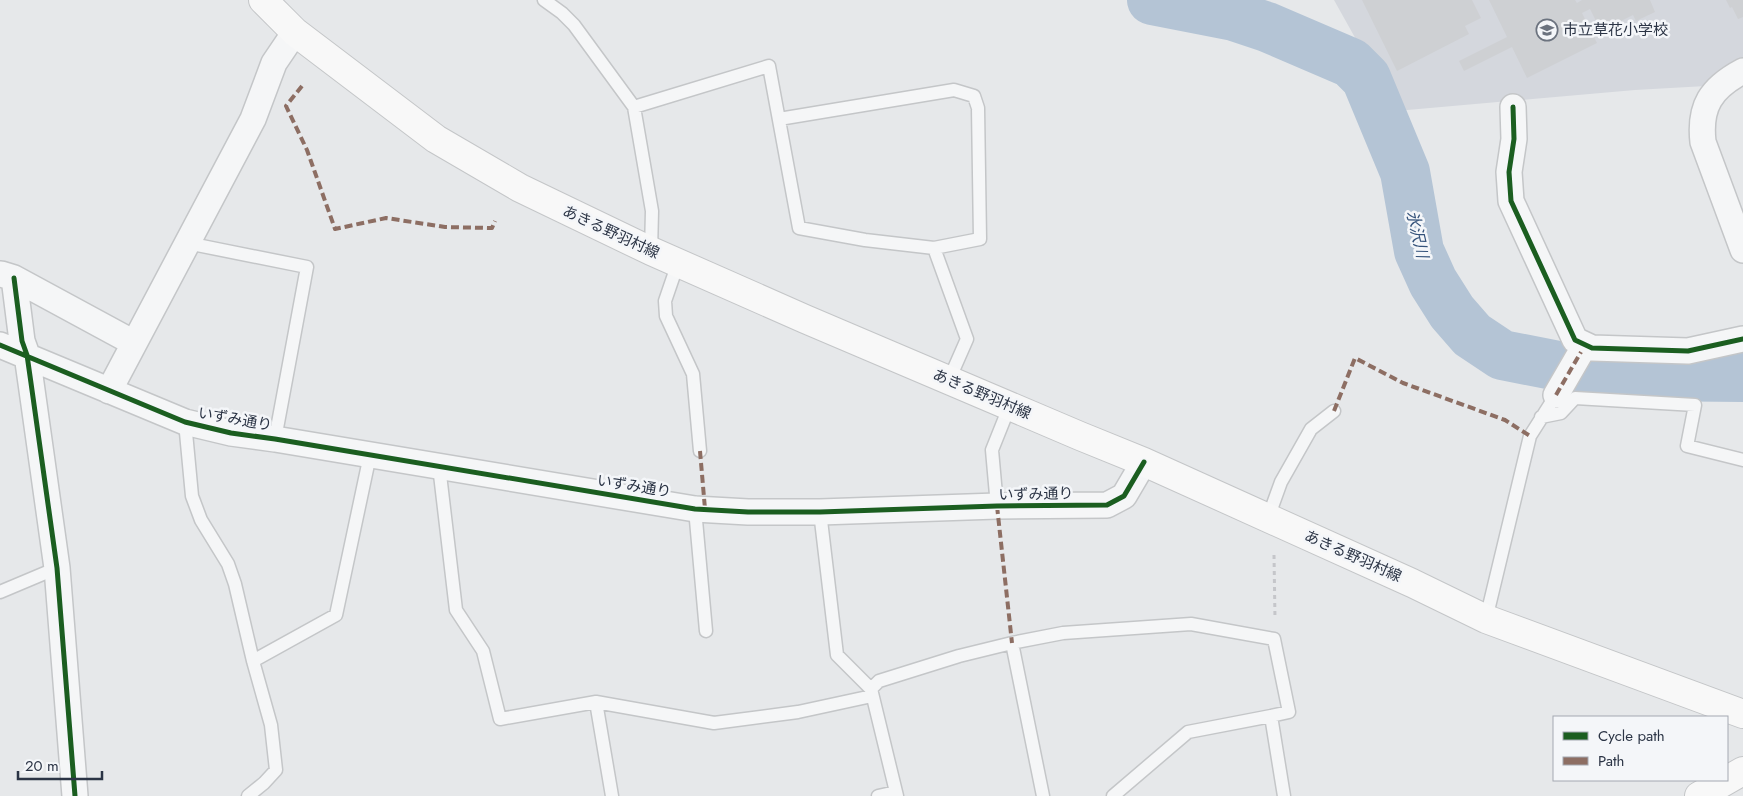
<svg xmlns="http://www.w3.org/2000/svg" width="1743" height="796" viewBox="0 0 1743 796" font-family="Jost,'Noto Sans JP',sans-serif">
<style>
.built{fill:#d4d7dd}
.lines{fill:none;stroke-linecap:round;stroke-linejoin:round}
.river{stroke:#b4c4d5;stroke-width:50}
.building{fill:#ced0d3}
.lane-casing{stroke:#c4c6c8;stroke-width:15}
.street-casing{stroke:#c4c6c8;stroke-width:28}
.secondary-casing{stroke:#c4c6c8;stroke-width:30}
.path{stroke:#c5c6ca;stroke-width:3;stroke-dasharray:4 4;stroke-linecap:butt}
.lane{stroke:#f5f6f7;stroke-width:12}
.street{stroke:#f5f6f7;stroke-width:25}
.secondary{stroke:#f8f8f8;stroke-width:28}
.quiet{stroke:#8d6e63;stroke-width:4;stroke-dasharray:8 4;stroke-linecap:butt}
.cycleway-casing{stroke:#f4f6f9;stroke-width:8}
.cycleway{stroke:#1b5e20;stroke-width:5}
.labels{text-anchor:middle;stroke-width:5;stroke-linejoin:round;paint-order:stroke}
.poi-label{font-size:15px;fill:#2b3445;stroke:#f4f6f9;text-anchor:start}
.street-label{font-size:15px;fill:#2b3445;stroke:#f4f6f9}
.water-label{font-size:16px;font-style:italic;fill:#34527a;stroke:#f4f6f9}
</style>
<rect width="100%" height="100%" fill="#e6e8ea"/>
<!-- built -->
<path class="built" d="M1334,0H1743V59L1706,86L1635,90L1396,111Z"/>
<g class="lines">
<!-- river -->
<path class="river" d="M1152,0L1234,16L1267,27L1351,63L1366,78L1405,172L1419,251L1433,282L1452,312L1472,335L1502,355L1594,373L1638,376L1743,377"/>
</g>
<!-- building -->
<path class="building" d="M1362,0H1472L1481,18L1465,26L1469,34L1397,71Z
M1489,0H1575L1577,3L1582,0H1650L1655,12L1636,21L1633,15L1601,31L1590,9L1582,13L1597,43L1527,78L1512,47L1464,71L1459,61L1507,37Z
M1726,0H1743V17L1738,19L1732,7L1730,8Z"/>
<g class="lines">
<!-- lane casing -->
<g class="lane-casing">
<path id="lane" d="M544,0L562,13L574,25L634,107L652,211L651,251
M634,107L769,66L799,228L865,240L934,248L967,339L949,380
M779,119L954,90L974,96L978,108L980,239L934,248
M187,243L307,267L275,439
M678,263L665,301L666,316L693,374L700,451
M1541,417L1561,413L1575,398L1695,405L1687,446L1743,460
M185,422L192,496L201,520L228,564L235,584L253,661L271,725L276,770L264,783L248,796
M439,466L456,610L483,651L500,719L596,702L714,723L798,712L872,696
M997,506L992,450L1010,405
M695,509L706,631
M820,512L837,655L871,689L897,796
M1268,518L1281,482L1311,429L1334,411
M0,592L57,568
M1486,619L1530,436L1556,395
M1012,643L1043,796
M253,661L336,615L370,455
M871,689L879,681L959,656L1012,643L1063,633L1191,624L1274,639L1289,712L1271,716
M596,702L612,796
M878,796L896,792
M1113,796L1188,732L1271,716L1284,796"/>
</g>
<!-- street casing -->
<g class="street-casing">
<path id="street" d="M1743,71C1711,88 1699,106 1703,142L1743,250
M1513,107L1514,139L1509,172L1511,201L1575,340L1592,348L1688,351L1743,339
M1,274L14,278L134,343
M14,278L22,341L27,355L31,383L57,568L75,796
M0,345L185,422L231,433L275,439L695,509L748,512H820L997,506L1107,505L1124,496L1144,462
M109,391L253,119L274,63L295,32
M1556,395L1585,345"/>
</g>
<!-- secondary casing -->
<g class="secondary-casing">
<path id="secondary" d="M263,0L295,32L436,139L520,188L651,251L805,319L1080,436L1144,462L1412,583L1486,619L1743,714
M1699,796L1743,771"/>
</g>
<!-- path -->
<path class="path" d="M1274,555L1275,619"/>
<!-- lane -->
<use href="#lane" class="lane"/>
<!-- street -->
<use href="#street" class="street"/>
<!-- secondary -->
<use href="#secondary" class="secondary"/>
<!-- quiet -->
<path class="quiet" d="M302,86L286,106L307,150L335,229L386,218L445,227L492,228L495,221
M1556,395L1581,352
M1334,411L1355,358L1403,383L1505,420L1530,436
M700,451L705,509
M997,506L1012,643"/>
<!-- cycleway casing -->
<g class="cycleway-casing">
<path id="cycleway" d="M1513,107L1514,139L1509,172L1511,201L1575,340L1592,348L1688,351L1743,339
M14,278L22,341L27,355L31,383L57,568L75,796
M0,345L185,422L231,433L275,439L695,509L748,512H820L997,506L1107,505L1124,496L1144,462"/>
</g>
<!-- cycleway -->
<use href="#cycleway" class="cycleway"/>
</g>
<!-- icons -->
<defs>
<g id="school-ring" transform="scale(1.125)"><circle r="9.5" fill="#f4f6f9" stroke="#6c737f" stroke-width="1.5"/><path d="M0-5L7-2L0 1L-7-2ZM-4 1L0 2.5L4 1V4Q0 6-4 4Z" fill="#6c737f"/></g>
</defs>
<g fill-rule="evenodd">
<use href="#school-ring" x="1547" y="30"/>
</g>
<g class="labels">
<!-- poi labels -->
<g class="poi-label">
<text x="1563" y="35">市立草花小学校</text>
</g>
<!-- street labels -->
<g class="street-label">
<text transform="translate(611 232) rotate(25)" y="5">あきる野羽村線</text>
<text transform="translate(982 394) rotate(23)" y="5">あきる野羽村線</text>
<text transform="translate(235 419) rotate(10)" y="5">いずみ通り</text>
<text transform="translate(634 486) rotate(9)" y="5">いずみ通り</text>
<text transform="translate(1036 494) rotate(-1)" y="5">いずみ通り</text>
<text transform="translate(1353 556) rotate(24)" y="5">あきる野羽村線</text>
</g>
<!-- water labels -->
<g class="water-label">
<text transform="translate(1418 234) rotate(77)" y="6">氷沢川</text>
</g>
</g>
<!-- legend -->
<rect x="1553" y="716" width="175" height="65" fill="#f4f6f9" stroke="#a4a8b1"/>
<rect x="1563" y="732" width="25" height="8" fill="#1b5e20" stroke="#a4a8b1"/>
<text x="1598" y="741" font-size="15" fill="#2b3445">Cycle path</text>
<rect x="1563" y="757" width="25" height="8" fill="#8d6e63" stroke="#a4a8b1"/>
<text x="1598" y="766" font-size="15" fill="#2b3445">Path</text>
<!-- scale -->
<path d="M18 771v8h84v-8" fill="none" stroke="#2b3445" stroke-width="2.5"/>
<text x="25" y="771" font-size="15" fill="#2b3445" stroke="#f4f6f9" stroke-width="4" paint-order="stroke">20 m</text>
</svg>
